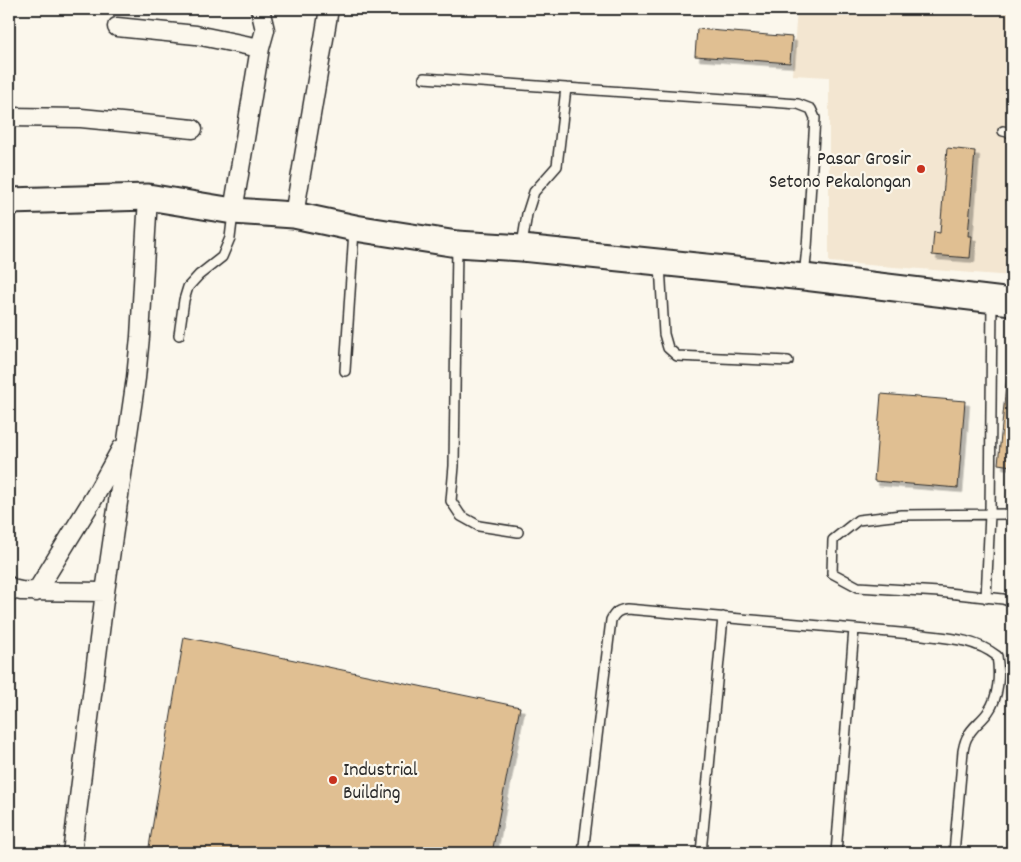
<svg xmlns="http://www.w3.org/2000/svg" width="1021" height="862" viewBox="0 0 1021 862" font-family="Dekko,sans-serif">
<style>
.built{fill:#f3e6d1}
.building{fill:#e0bf92;stroke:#2b2b2b;filter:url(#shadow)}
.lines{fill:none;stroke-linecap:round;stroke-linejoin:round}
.lane-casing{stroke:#2b2b2b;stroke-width:12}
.street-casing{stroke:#2b2b2b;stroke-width:21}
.secondary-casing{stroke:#2b2b2b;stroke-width:29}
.lane{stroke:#fbf7ec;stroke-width:9}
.street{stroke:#fbf7ec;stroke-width:18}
.secondary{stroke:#fbf7ec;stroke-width:25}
.poi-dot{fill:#c8321e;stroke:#fbf7ec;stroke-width:2}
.labels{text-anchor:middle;stroke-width:4.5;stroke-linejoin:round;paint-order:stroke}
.poi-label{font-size:20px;fill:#2b2b2b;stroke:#fbf7ec;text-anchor:end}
</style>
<defs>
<filter id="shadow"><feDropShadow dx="4.5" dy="4.5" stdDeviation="0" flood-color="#0004"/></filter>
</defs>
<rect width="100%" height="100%" fill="#fbf7ec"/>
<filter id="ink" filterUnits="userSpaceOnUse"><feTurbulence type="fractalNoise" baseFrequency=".02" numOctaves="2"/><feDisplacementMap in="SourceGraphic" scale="10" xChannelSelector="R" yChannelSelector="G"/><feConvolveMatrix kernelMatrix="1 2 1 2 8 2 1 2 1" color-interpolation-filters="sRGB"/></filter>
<g filter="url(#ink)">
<!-- built -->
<path class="built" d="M797,9H1012V276L829,262V77L792,75Z"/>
<!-- building -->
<path class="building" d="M697,29L792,37L790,63L695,56Z
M947,148L975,151L968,236H972L970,258L932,255L934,232L940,233Z
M1012,327V466L998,464Z
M881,394L965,401L958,488L874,481Z
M184,637L520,707L492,853H148Z"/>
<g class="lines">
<!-- lane casing -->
<g class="lane-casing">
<path id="lane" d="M424,78L566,88L557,166L534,192L527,214L522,245
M566,88L798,104L811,109L815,118L807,248L804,276
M1003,131L1012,133
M457,245L454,466L451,501L461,516L479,526L518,532
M660,265L664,334L668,348L677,356L788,361
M179,335L184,300L188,287L199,275L222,257L230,238L233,213
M345,371L354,230
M1012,514L901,515L858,520L833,540L832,573L858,587L939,592L1003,599L1012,602
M986,598L990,514L992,300
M583,853L611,620C615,612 619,610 627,609L923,635C949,638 975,639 997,656C1000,674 999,697 988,712C982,721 972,727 968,736C965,740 964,746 963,751L954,853
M701,853L723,617
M836,853L854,629"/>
</g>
<!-- street casing -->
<g class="street-casing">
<path id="street" d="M117,27L196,35L260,48
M9,117L81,118L193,129
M233,211L260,48L265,30L260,9
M294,215L329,9
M9,586L12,589L21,591L105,592
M36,592L95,496L121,449
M72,853L105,592L136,378L140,337L148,197"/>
</g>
<!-- secondary casing -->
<g class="secondary-casing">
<path id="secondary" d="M9,201L148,197L233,211L294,215L355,228L457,244L522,248L804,277L1012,302"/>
</g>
<!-- lane -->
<use href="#lane" class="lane"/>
<!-- street -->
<use href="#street" class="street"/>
<!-- secondary -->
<use href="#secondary" class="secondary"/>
</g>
</g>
<!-- markers -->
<g class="poi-dot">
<circle cx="921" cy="169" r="5"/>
<circle cx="333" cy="780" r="5"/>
</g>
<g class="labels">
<!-- poi labels -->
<g class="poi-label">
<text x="911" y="164">Pasar Grosir<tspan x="911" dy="23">Setono Pekalongan</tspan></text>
<text x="343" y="775" text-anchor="start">Industrial<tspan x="343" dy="23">Building</tspan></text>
</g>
</g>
<!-- margin -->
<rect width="1021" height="862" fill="none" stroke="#fbf7ec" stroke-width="30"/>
<rect x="15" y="15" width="991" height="832" fill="none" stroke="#2b2b2b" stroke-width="2" filter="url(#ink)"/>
</svg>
